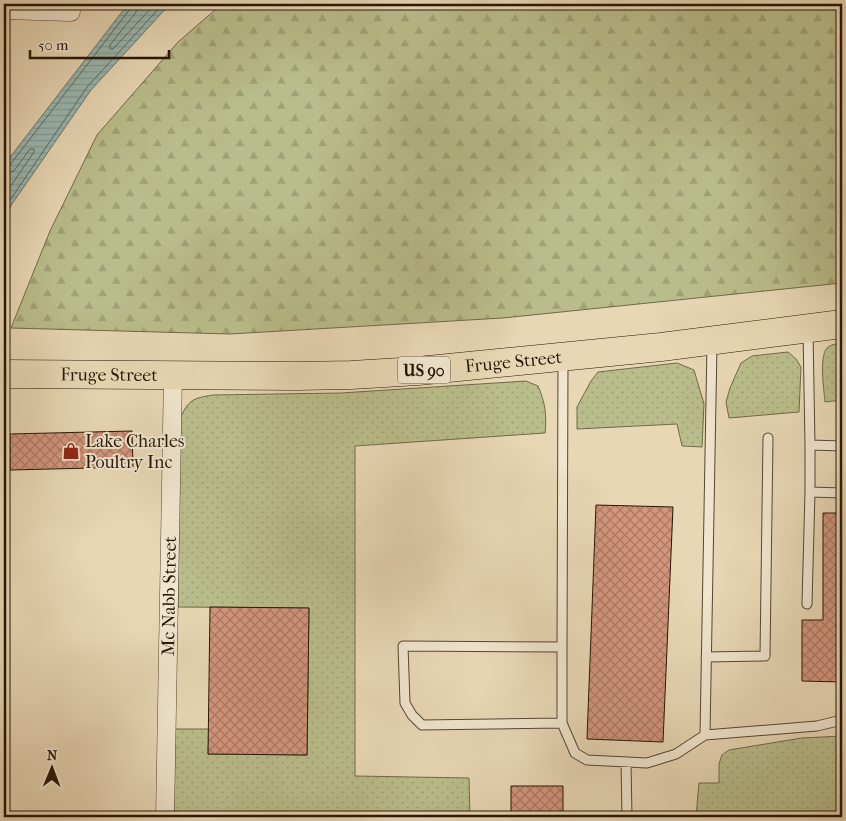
<svg xmlns="http://www.w3.org/2000/svg" width="846" height="821" viewBox="0 0 846 821" font-family="'IM FELL French Canon',serif">
<style>
.grass{fill:url(#grass-dots);stroke:#706a48}
.forest{fill:url(#forest-firs);stroke:#706a48}
.water{fill:url(#water-rules);stroke:#6a776e}
.lines{fill:none;stroke-linecap:round;stroke-linejoin:round}
.shore{stroke:#5f675c;stroke-width:1}
.building{fill:url(#building-cross-hatch);stroke:#261606}
.service-casing{stroke:#564632;stroke-width:11}
.minor-casing{stroke:#564632;stroke-width:19}
.primary-casing{stroke:#261606;stroke-width:29}
.service{stroke:#f0e5ce;stroke-width:9}
.minor{stroke:#f0e5ce;stroke-width:18}
.primary{stroke:#e8d7b4;stroke-width:28}
.labels{text-anchor:middle;stroke-width:4;stroke-linejoin:round;paint-order:stroke}
.shield{fill:#f0e5ce;stroke:#635442;stroke-width:1}
.shield-label{font-size:16px;font-weight:bold;fill:#261606}
.street-label{font-size:18px;fill:#261606;stroke:#f0e5ce}
.poi-label{font-size:18px;fill:#261606;stroke:#f0e5ce;text-anchor:start}
</style>
<defs>
<pattern id="grass-dots" width="8" height="8" patternUnits="userSpaceOnUse" patternTransform="scale(1.25)"><rect width="8" height="8" fill="#b9bd8b"/><path d="M2 2h.1M6 6h.1" fill="none" stroke="#9fa276" stroke-width="1.8" stroke-linecap="round"/></pattern>
<pattern id="forest-firs" width="22" height="20" patternUnits="userSpaceOnUse" patternTransform="scale(1.25)"><rect width="22" height="20" fill="#b9bd8b"/><path d="M5 1l3.5 6h-7zM16 11l3.5 6h-7z" fill="#9fa276"/></pattern>
<pattern id="water-rules" width="6" height="5" patternUnits="userSpaceOnUse" patternTransform="scale(1.25)"><rect width="6" height="5" fill="#98b8b3"/><path d="M0 2.5h6" fill="none" stroke="#839d98"/></pattern>
<pattern id="building-cross-hatch" width="8" height="8" patternUnits="userSpaceOnUse" patternTransform="scale(1.25)"><rect width="8" height="8" fill="#d3957c"/><path d="M0 0l8 8M0 8l8-8" fill="none" stroke="#ab7964"/></pattern>
</defs>
<rect width="100%" height="100%" fill="#e8d7b4"/>
<filter id="stains"><feTurbulence type="fractalNoise" baseFrequency=".004" numOctaves="4"/><feColorMatrix values="0 0 0 0 .2 0 0 0 0 .09 0 0 0 0 .02 0 0 0 .5 -.17"/></filter>
<radialGradient id="worn" r=".72"><stop offset=".6" stop-color="#630" stop-opacity="0"/><stop offset="1" stop-color="#630" stop-opacity=".3"/></radialGradient>
<!-- grass -->
<path class="grass" d="M842,343V400L825,402C824,390 819,357 827,348C831,344 837,344 842,343Z
M788,352L796,359L801,367L799,412L729,418L726,402L730,388L741,363L752,356Z
M677,363L694,370L704,404L702,447L682,446L677,424L577,429V407L591,381L598,372Z
M526,381L538,386C545,402 547,415 545,433L355,446V776L469,778L470,817H174L175,729H209L208,754L307,755L309,608L178,607L180,419C188,400 193,398 213,395L341,393Z
M842,736V817H696L699,783H719V764L722,755L729,750L802,738Z"/>
<!-- forest -->
<path class="forest" d="M222,4H842V283L503,318L230,334L11,328L50,231L97,135L178,42Z"/>
<!-- water -->
<path class="water" d="M128,4H170L91,90L12,204L4,220V165Z"/>
<g class="lines">
<!-- shore -->
<path class="shore" d="M138,4L136,12L110,45V49H113L155,4
M4,168L10,165L130,9L132,4
M4,174L14,171L30,149H34V152L4,196
M4,209L87,87L163,4"/>
</g>
<!-- building -->
<path class="building" d="M132,431L133,467L10,470V434Z
M596,505L673,507L663,742L587,739Z
M823,513H842V682L802,681V620H823Z
M210,607L309,608L307,755L208,754Z
M511,786H563V817H511Z"/>
<g class="lines">
<!-- service casing -->
<g class="service-casing">
<path id="service" d="M808,331L810,445L842,446
M810,445V492L842,493
M807,604L810,492
M562,647V723L422,725L412,715L405,703L403,646L562,647L563,360
M706,657L765,656L768,438
M562,723L575,753L587,760L647,763L676,754L705,735L712,344
M705,735L817,726L842,720
M626,762L627,817"/>
</g>
<!-- minor casing -->
<g class="minor-casing">
<path id="minor" d="M4,10L71,12
M165,817L173,375"/>
</g>
<!-- primary casing -->
<g class="primary-casing">
<g id="primary">
<path id="s1" d="M4,374L297,376L351,375L418,371L661,347L842,324"/>
</g>
</g>
<!-- service -->
<use href="#service" class="service"/>
<!-- minor -->
<use href="#minor" class="minor"/>
<!-- primary -->
<use href="#primary" class="primary"/>
</g>
<!-- icons -->
<defs>
<g id="shop-bare" transform="scale(1.35)"><path d="M-5-2.5h2.3a2.7 3.5 0 0 1 5.4 0H5L5.5 6h-11ZM-1.5-2.5h3a1.5 2.3 0 0 0-3 0Z" fill="#8f2418" stroke="#f0e5ce" stroke-width="2.5" paint-order="stroke"/></g>
</defs>
<g fill-rule="evenodd">
<use href="#shop-bare" x="71" y="451"/>
</g>
<g class="labels">
<!-- shield labels -->
<rect class="shield" x="398" y="356.5" width="52" height="27" rx="4"/>
<g class="shield-label">
<text x="424" y="376">US 90</text>
</g>
<!-- street labels -->
<g class="street-label">
<text dy="6" stroke="none"><textPath href="#s1" startOffset="510">Fruge Street</textPath></text>
<text dy="6" stroke="none"><textPath href="#s1" startOffset="105">Fruge Street</textPath></text>
<text transform="translate(169 596) rotate(-89)" y="6">Mc Nabb Street</text>
</g>
<!-- poi labels -->
<g class="poi-label">
<text x="85" y="447">Lake Charles<tspan x="85" dy="21">Poultry Inc</tspan></text>
</g>
</g>
<!-- margin -->
<rect width="846" height="821" fill="none" stroke="#e8d7b4" stroke-width="20"/>
<rect x="5" y="5" width="836" height="811" fill="none" stroke="#261606" stroke-width="2.5"/>
<rect x="10" y="10" width="826" height="801" fill="none" stroke="#261606"/>
<!-- north arrow -->
<g transform="translate(52 768) rotate(1)" stroke="#f0e5ce" stroke-width="4" paint-order="stroke">
<path d="M0-4L9 19L0 12L-9 19Z" fill="#261606"/>
<text y="-8" font-size="14" font-weight="bold" text-anchor="middle" fill="#261606">N</text>
</g>
<!-- scale -->
<path d="M30 50v8h139v-8" fill="none" stroke="#261606" stroke-width="2.5"/>
<text x="38" y="50" font-size="15" fill="#261606" stroke="#f0e5ce" stroke-width="4" paint-order="stroke">50 m</text>
<rect width="100%" height="100%" filter="url(#stains)"/>
<rect width="100%" height="100%" fill="url(#worn)"/>
</svg>
